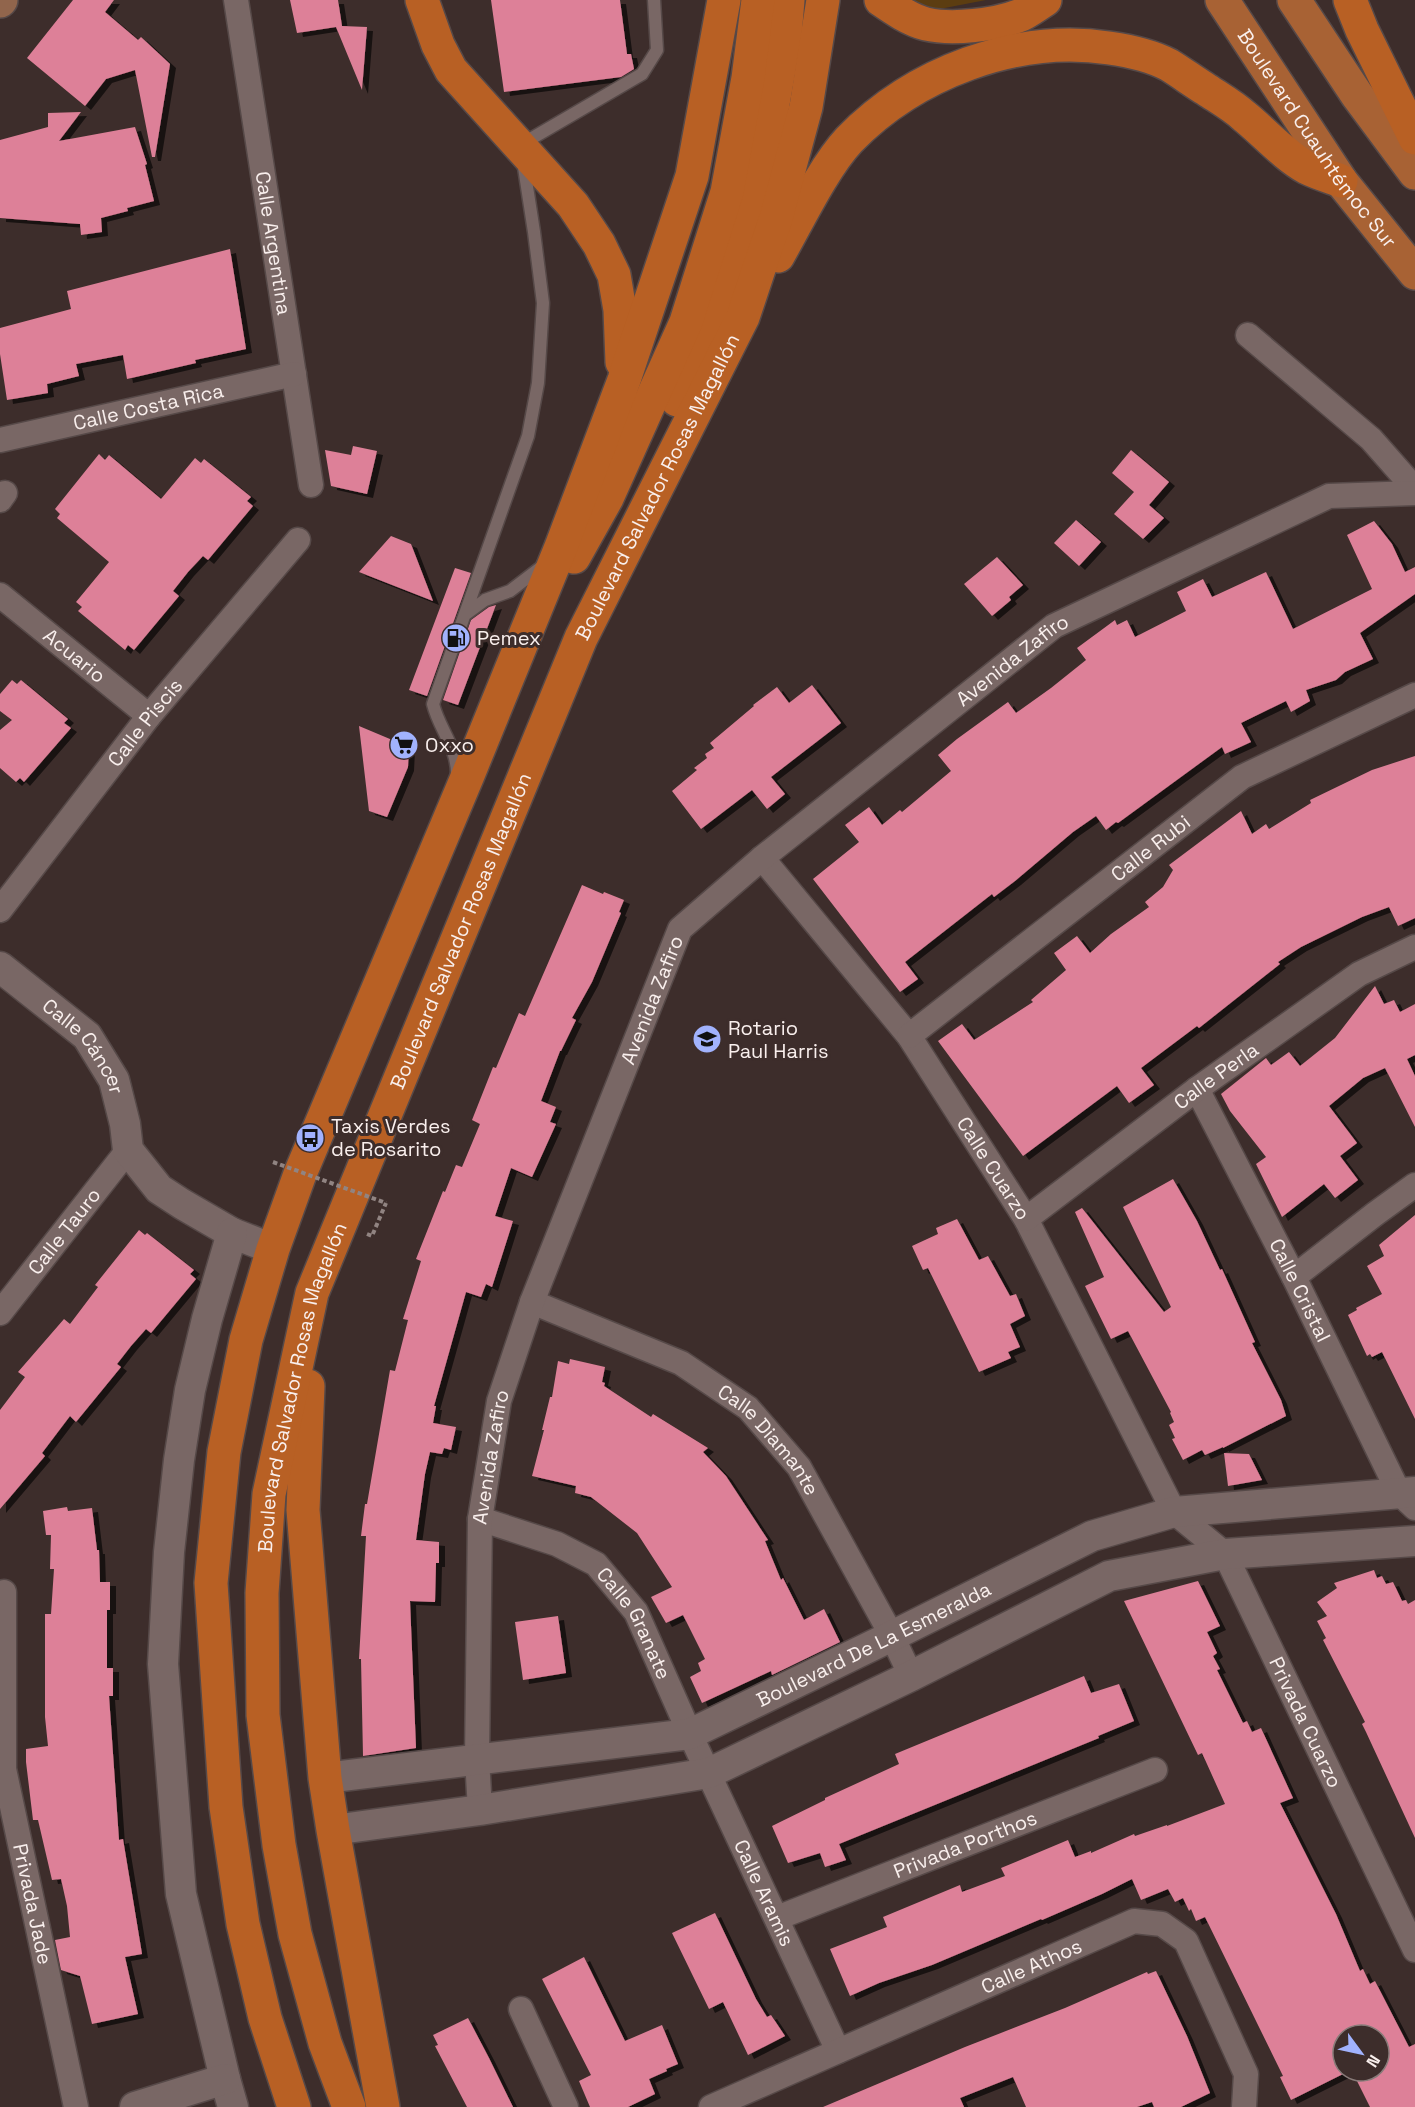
<svg xmlns="http://www.w3.org/2000/svg" width="1415" height="2107" viewBox="0 0 1415 2107" font-family="'Space Grotesk',sans-serif">
<style>
.green{fill:#5c3d11}
.building{fill:#dd8098;filter:url(#shadow)}
.lines{fill:none;stroke-linecap:round;stroke-linejoin:round}
.service-casing{stroke:#564948;stroke-width:15}
.minor-casing{stroke:#564948;stroke-width:27}
.tertiary-casing{stroke:#564948;stroke-width:33}
.secondary-casing{stroke:#564948;stroke-width:36}
.primary-casing{stroke:#564948;stroke-width:36}
.trunk-casing{stroke:#564948;stroke-width:36}
.path{stroke:#918482;stroke-width:4;stroke-dasharray:4.5 3;stroke-linecap:butt}
.service{stroke:#796765;stroke-width:12}
.minor{stroke:#796765;stroke-width:24}
.tertiary{stroke:#796765;stroke-width:30}
.secondary{stroke:#91654c;stroke-width:33}
.primary{stroke:#a86234;stroke-width:33}
.trunk{stroke:#b86024;stroke-width:33}
.path-bridge{stroke:#918482;stroke-width:4;stroke-dasharray:4.5 3;stroke-linecap:butt}
.labels{text-anchor:middle;stroke-width:6;stroke-linejoin:round;paint-order:stroke}
.street-label{font-size:20px;fill:#f9efed;stroke:#3d2d2b}
.poi-label{font-size:20px;fill:#f9efed;stroke:#3d2d2b;text-anchor:start}
</style>
<defs>
<filter id="shadow"><feDropShadow dx="6" dy="4" stdDeviation="0" flood-color="#0009"/></filter>
</defs>
<rect width="100%" height="100%" fill="#3d2d2b"/>
<!-- green -->
<path class="green" d="M906,0H986L924,12Z"/>
<!-- building -->
<path class="building" d="M73,0H114L105,12L138,40L141,37L170,64L155,157H152L135,70L106,79L85,106L27,58Z
M290,0H338L342,26L367,27L362,90L336,27L297,33Z
M491,0H620L627,54H631L634,69L621,77L504,92Z
M81,112L59,141L135,127L147,164L145,165L154,201L127,208L128,211L101,218L102,232L81,235L80,224L0,218V140L48,127V113Z
M230,249L246,349L195,360L196,363L127,379L123,355L76,364L79,376L47,384L48,393L7,400L0,354V328L71,309L67,291Z
M353,446L377,451L367,494L331,486L325,450L351,455Z
M1131,450L1169,482L1149,505L1164,518L1143,539L1114,514L1134,492L1112,473Z
M99,454L105,460L109,455L161,499L195,458L201,463L204,459L251,497L247,501L253,506L208,560L203,556L188,572L173,591L179,596L134,650L128,645L125,650L78,611L82,607L76,602L109,562L57,518L60,514L55,509Z
M1076,520L1101,542L1079,566L1054,543Z
M1374,521L1392,544L1405,572L1415,567V594L1360,633L1373,659L1345,672L1336,680L1306,690L1310,701L1291,712L1286,701L1241,723L1251,742L1225,754L1222,747L1118,823L1116,822L1106,830L1096,816L1073,832L1015,881L994,897L992,894L905,962L918,979L900,992L813,879L859,842L845,825L869,807L882,825L900,810L902,812L951,771L938,755L957,739L1008,702L1016,713L1051,688L1086,660L1077,648L1115,620L1117,625L1127,620L1135,637L1186,611L1177,592L1203,579L1212,597L1266,572L1293,629L1372,589L1347,535Z
M391,536L411,544L433,601L359,572Z
M997,557L1023,585L1009,597L1011,600L992,616L964,584Z
M455,568L471,573L427,696L409,690Z
M496,605L458,705L443,700L471,620L489,607Z
M12,680L17,684L21,680L68,719L64,723L71,728L24,782L20,778L16,782L0,768V730L12,720L0,711V694Z
M812,685L841,723L771,777L785,794L767,809L752,790L701,829L672,791L697,770L694,768L707,758L705,754L714,748L710,743L754,706L753,705L777,687L789,703Z
M359,726L409,747L408,767L387,817L369,811Z
M1415,756V918L1398,926L1389,907L1362,917L1301,947L1278,962L1280,964L1199,1028L1197,1026L1141,1068L1154,1085L1129,1103L1117,1086L1023,1156L938,1041L962,1024L974,1040L1033,1002L1031,1000L1066,970L1054,953L1077,936L1090,953L1111,934L1149,907L1145,902L1163,887L1173,870L1169,865L1241,811L1252,834L1266,824L1269,829L1311,803L1310,800L1372,770Z
M582,885L603,894L604,892L624,900L619,912L621,913L592,982L572,1018L576,1020L561,1051H560L541,1101L556,1107L550,1122L556,1124L532,1177L511,1168L495,1216L513,1221L492,1287L486,1284L481,1297L466,1292L434,1406H436L433,1423L456,1427L451,1450L444,1448L442,1454L430,1452L425,1474L416,1540L439,1542V1563H436L435,1602L410,1601L416,1748L363,1756L361,1659H359L366,1536H361L365,1504H367L390,1370L395,1371L408,1320L403,1319L421,1261L416,1259L443,1191L445,1192L456,1165L462,1167L480,1124L472,1120L493,1067L496,1068L519,1013L525,1016Z
M1375,986L1384,1004L1394,1000L1400,1012L1415,1004V1055L1407,1059L1415,1076V1127L1385,1068L1363,1078L1329,1106L1357,1143L1340,1156L1358,1180L1335,1198L1324,1184L1282,1217L1256,1164L1266,1157L1230,1111L1221,1094L1266,1058L1271,1065L1289,1052L1300,1066L1335,1038Z
M1173,1179L1197,1221L1220,1270L1222,1269L1255,1342L1252,1343L1281,1400L1286,1416L1223,1448V1447L1205,1455L1202,1450L1183,1460L1172,1439L1175,1438L1169,1425L1174,1422L1170,1413L1171,1412L1128,1331L1111,1339L1085,1286L1104,1277L1075,1212L1082,1208L1164,1312L1171,1307L1123,1207Z
M1415,1215V1419L1382,1352L1372,1357L1370,1354L1367,1356L1348,1315L1357,1310L1356,1308L1382,1294L1367,1266L1384,1256L1379,1245Z
M957,1219L979,1260L988,1256L1010,1296L1016,1294L1025,1316L1010,1324L1020,1347L1008,1352L1011,1358L979,1372L928,1268L923,1270L912,1246L938,1234L936,1228Z
M139,1230L145,1235L147,1233L194,1270L190,1274L196,1279L151,1333L146,1329L131,1346L117,1364L121,1367L76,1422L70,1416L42,1453L45,1456L0,1509V1410L25,1377L18,1372L64,1319L70,1324L98,1287L95,1285Z
M570,1359L605,1367L602,1382L605,1383L604,1386L651,1417L653,1414L708,1448L703,1452L726,1476L768,1540L765,1541L781,1580L783,1578L804,1620L824,1609L840,1642L772,1675L771,1671L702,1703L690,1677L701,1671L698,1663L705,1659L683,1615L666,1623L651,1597L672,1587L637,1533L591,1497L575,1493L576,1486L532,1476L544,1430H542L550,1397H552L558,1361L569,1364Z
M1224,1453L1249,1454L1262,1480L1228,1486Z
M67,1507L68,1511L92,1508L97,1550H99L100,1582H110V1610H107V1668H113V1696H109L119,1840L123,1839L142,1954L125,1957L138,2014L92,2024L80,1976L61,1970L55,1940L70,1937L67,1906L61,1879L52,1880L38,1820H33L26,1762V1749L48,1746L45,1717V1614H51L54,1569H50L51,1535H46L43,1511Z
M1374,1570L1377,1578L1382,1576L1386,1584L1393,1582L1402,1601L1406,1600L1408,1604L1415,1600V1838L1366,1732L1362,1724L1365,1722L1323,1640L1326,1638L1317,1621L1327,1616L1317,1602L1337,1588L1334,1583Z
M1198,1581L1220,1626L1207,1632L1217,1653L1213,1656L1220,1669L1217,1670L1243,1723L1247,1721L1252,1732L1261,1728L1293,1798L1280,1803L1336,1914L1360,1971L1363,1969L1370,1984L1375,1981L1409,2047L1415,2044V2107H1370L1352,2071H1379V2035H1343V2071H1349L1291,2100L1280,2077L1283,2076L1205,1917L1196,1921L1191,1909L1189,1911L1183,1898L1175,1902L1168,1889L1141,1900L1132,1879L1102,1894L1042,1920L1041,1919L932,1965L879,1983L850,1996L830,1949L887,1927L883,1917L960,1885L962,1892L1005,1876L1001,1868L1068,1840L1075,1857L1091,1851V1853L1134,1834L1135,1836L1167,1825V1826L1225,1804L1202,1753L1198,1755L1124,1601Z
M558,1616L566,1673L523,1680L515,1622Z
M1084,1676L1091,1693L1119,1684L1134,1721L1098,1736L1099,1738L839,1844L846,1860L825,1867L820,1853L788,1863L772,1826L825,1800V1798L899,1764L895,1754Z
M715,1913L756,1999L767,2017L771,2015L785,2036L748,2055L723,2002L709,2009L672,1933Z
M584,1957L625,2041L662,2025L678,2064L666,2069L667,2071L649,2079L655,2094L628,2107H590L579,2081L591,2075L542,1979Z
M1156,1971L1187,2036L1210,2093L1181,2107H1154L1152,2102L1137,2107H1026L1013,2077L960,2098L964,2107H823L965,2047L1065,2008L1147,1972L1148,1974Z
M468,2018L489,2058L513,2107H467L435,2046L438,2045L433,2035Z"/>
<g class="lines">
<!-- service casing -->
<g class="service-casing">
<path id="service" d="M522,144L642,74L657,50L654,0
M466,614L485,600L510,591L544,565
M457,776C458,748 439,729 433,704L528,436L538,383L543,303L534,232L523,161"/>
</g>
<!-- minor casing -->
<g class="minor-casing">
<g id="minor">
<path id="s1" d="M236,0L311,485"/>
<path d="M1248,335L1371,439L1415,489"/>
<path id="s2" d="M0,440L294,374"/>
<path d="M0,500L5,493"/>
<path id="s3" d="M0,595L149,716"/>
<path id="s4" d="M762,858L909,1036L1026,1219L1174,1512L1225,1554L1415,1950"/>
<path id="s5" d="M0,910L149,716L298,540"/>
<path id="s6" d="M909,1036L1242,777L1415,695"/>
<path id="s7" d="M1197,1089L1294,1277L1399,1493L1415,1508"/>
<path id="s8" d="M1026,1219L1197,1089L1359,974L1415,947"/>
<path d="M1294,1277L1375,1214L1415,1185"/>
<path id="s9" d="M532,1302L681,1363L748,1408L799,1467L892,1636L911,1676"/>
<path id="s10" d="M0,1313L128,1150"/>
<path id="s11" d="M480,1519L557,1544L596,1564L636,1612L690,1734L838,2051"/>
<path id="s12" d="M4,1592V1769L76,2107"/>
<path id="s13" d="M480,1810L477,1759L480,1519L499,1401L532,1302L680,929L762,858L1054,626L1329,496L1415,493"/>
<path id="s14" d="M777,1918L1155,1770"/>
<path d="M521,2009L566,2107"/>
<path id="s15" d="M711,2107L1134,1921L1162,1924L1186,1941L1246,2074L1244,2107"/>
</g>
</g>
<!-- tertiary casing -->
<g class="tertiary-casing">
<g id="tertiary">
<path id="s16" d="M0,967L87,1036L114,1080L125,1124L128,1150L159,1189L182,1204L232,1233L273,1249"/>
<path d="M232,1233L207,1319L190,1390L179,1460L169,1552L163,1664L181,1894L225,2079L233,2107"/>
<path id="s17" d="M325,1778L690,1734L892,1636L1092,1536L1174,1512L1415,1492"/>
<path d="M333,1830L480,1810L709,1773L911,1676L1109,1576L1225,1554L1415,1541"/>
<path d="M135,2107L225,2079"/>
</g>
</g>
<!-- secondary casing -->
<g class="secondary-casing">
<path id="secondary" d="M0,1L1,0"/>
</g>
<!-- primary casing -->
<g class="primary-casing">
<g id="primary">
<path id="s18" d="M1222,0L1341,181L1415,273"/>
<path d="M1294,0L1357,95L1415,173"/>
</g>
</g>
<!-- trunk casing -->
<g class="trunk-casing">
<g id="trunk">
<path d="M422,0L438,45L451,70L573,205L599,244L614,275L620,310L622,362"/>
<path d="M881,0C894,9 910,20 926,24C952,30 996,25 1021,15C1029,11 1037,5 1045,0"/>
<path d="M1350,0L1362,30L1415,138"/>
<path d="M778,256C798,221 823,168 849,140C914,73 1016,34 1109,48C1130,51 1150,55 1169,65C1182,73 1194,82 1207,90C1219,98 1233,106 1244,116C1264,132 1285,156 1307,168C1317,173 1330,177 1341,181"/>
<path d="M677,400L708,332L744,239L763,160L785,36L788,0"/>
<path d="M574,557L607,498L686,322L727,192L748,78L758,0"/>
<path d="M308,1386L303,1510L325,1778L333,1830L383,2107"/>
<path d="M294,2107L265,2018L243,1924L226,1807L211,1583L224,1452L246,1340L273,1249L300,1174L468,775L561,547L624,380L692,176L724,0"/>
<path id="s19" d="M349,2107L325,2043L295,1934L279,1845L263,1715L262,1593L269,1494L312,1293L581,638L743,317L776,218L806,107L823,0"/>
</g>
</g>
<!-- path -->
<path class="path" d="M367,1234L372,1236L386,1203"/>
<!-- service -->
<use href="#service" class="service"/>
<!-- minor -->
<use href="#minor" class="minor"/>
<!-- tertiary -->
<use href="#tertiary" class="tertiary"/>
<!-- secondary -->
<use href="#secondary" class="secondary"/>
<!-- primary -->
<use href="#primary" class="primary"/>
<!-- trunk -->
<use href="#trunk" class="trunk"/>
<!-- path-bridge -->
<path class="path-bridge" d="M273,1162L386,1203"/>
</g>
<!-- icons -->
<defs>
<g id="fuel-disc" transform="scale(1.5)"><circle r="9.5" fill="#a1b2fd" stroke="#3d2d2b"/><path d="M-5.5-6h7V0h2V4h1.3V-2.5L3-4.5l.8-.8L6-3V5H2.5V1h-1V6h-7ZM-4.2-4.7v3.2H.2V-4.7Z" fill="#111"/></g>
<g id="supermarket-disc" transform="scale(1.5)"><circle r="9.5" fill="#a1b2fd" stroke="#3d2d2b"/><path d="M-6-5.5h2.5l.6 2H6L4.5 2H-2.5L-4.4-4H-6ZM-1.5 3.2a1.3 1.3 0 1 0 .1 0ZM3 3.2a1.3 1.3 0 1 0 .1 0Z" fill="#111"/></g>
<g id="school-disc" transform="scale(1.5)"><circle r="9.5" fill="#a1b2fd" stroke="#3d2d2b"/><path d="M0-5L7-2L0 1L-7-2ZM-4 1L0 2.5L4 1V4Q0 6-4 4Z" fill="#111"/></g>
<g id="bus-disc" transform="scale(1.5)"><circle r="9.5" fill="#a1b2fd" stroke="#3d2d2b"/><path d="M-5-6H5V4H4V6H2V4H-2V6H-4V4H-5ZM-3.5-4V0h7V-4ZM-3.5 1.2v1.5H-2V1.2ZM2 1.2v1.5H3.5V1.2Z" fill="#111"/></g>
</defs>
<g fill-rule="evenodd">
<use href="#fuel-disc" x="456" y="638"/>
<use href="#supermarket-disc" x="404" y="745"/>
<use href="#school-disc" x="707" y="1039"/>
<use href="#bus-disc" x="310" y="1138"/>
</g>
<g class="labels">
<!-- street labels -->
<g class="street-label">
<text dy="7" stroke="none"><textPath href="#s18" startOffset="168">Boulevard Cuauhtémoc Sur</textPath></text>
<text dy="7" stroke="none"><textPath href="#s1" startOffset="246">Calle Argentina</textPath></text>
<text dy="7" stroke="none"><textPath href="#s2" startOffset="152">Calle Costa Rica</textPath></text>
<text dy="7" stroke="none"><textPath href="#s19" startOffset="1707">Boulevard Salvador Rosas Magallón</textPath></text>
<text dy="7" stroke="none"><textPath href="#s3" startOffset="96">Acuario</textPath></text>
<text dy="7" stroke="none"><textPath href="#s13" startOffset="1344">Avenida Zafiro</textPath></text>
<text dy="7" stroke="none"><textPath href="#s5" startOffset="237">Calle Piscis</textPath></text>
<text dy="7" stroke="none"><textPath href="#s6" startOffset="306">Calle Rubi</textPath></text>
<text dy="7" stroke="none"><textPath href="#s19" startOffset="1221">Boulevard Salvador Rosas Magallón</textPath></text>
<text dy="7" stroke="none"><textPath href="#s13" startOffset="840">Avenida Zafiro</textPath></text>
<text dy="7" stroke="none"><textPath href="#s16" startOffset="117">Calle Cáncer</textPath></text>
<text dy="7" stroke="none"><textPath href="#s8" startOffset="238">Calle Perla</textPath></text>
<text dy="7" stroke="none"><textPath href="#s4" startOffset="388">Calle Cuarzo</textPath></text>
<text dy="7" stroke="none"><textPath href="#s10" startOffset="104">Calle Tauro</textPath></text>
<text dy="7" stroke="none"><textPath href="#s7" startOffset="226">Calle Cristal</textPath></text>
<text dy="7" stroke="none"><textPath href="#s19" startOffset="735">Boulevard Salvador Rosas Magallón</textPath></text>
<text dy="7" stroke="none"><textPath href="#s9" startOffset="279">Calle Diamante</textPath></text>
<text dy="7" stroke="none"><textPath href="#s13" startOffset="354">Avenida Zafiro</textPath></text>
<text dy="7" stroke="none"><textPath href="#s11" startOffset="196">Calle Granate</textPath></text>
<text dy="7" stroke="none"><textPath href="#s17" startOffset="572">Boulevard De La Esmeralda</textPath></text>
<text dy="7" stroke="none"><textPath href="#s4" startOffset="1029">Privada Cuarzo</textPath></text>
<text dy="7" stroke="none"><textPath href="#s14" startOffset="202">Privada Porthos</textPath></text>
<text dy="7" stroke="none"><textPath href="#s11" startOffset="496">Calle Aramis</textPath></text>
<text dy="7" stroke="none"><textPath href="#s12" startOffset="315">Privada Jade</textPath></text>
<text dy="7" stroke="none"><textPath href="#s15" startOffset="350">Calle Athos</textPath></text>
</g>
<!-- poi labels -->
<g class="poi-label">
<text x="477" y="645">Pemex</text>
<text x="425" y="752">Oxxo</text>
<text x="728" y="1035">Rotario<tspan x="728" dy="23">Paul Harris</tspan></text>
<text x="331" y="1133">Taxis Verdes<tspan x="331" dy="23">de Rosarito</tspan></text>
</g>
</g>
<!-- north arrow -->
<g transform="translate(1361 2053) rotate(123)"><circle r="28" fill="#3d2d2b" stroke="#887b79" stroke-width="1.5"/>
<path d="M0-4.5L10 22L0 15L-10 22Z" fill="#a1b2fd"/>
<text y="-9" font-size="16" font-weight="bold" text-anchor="middle" fill="#f9efed">N</text>
</g>
</svg>
